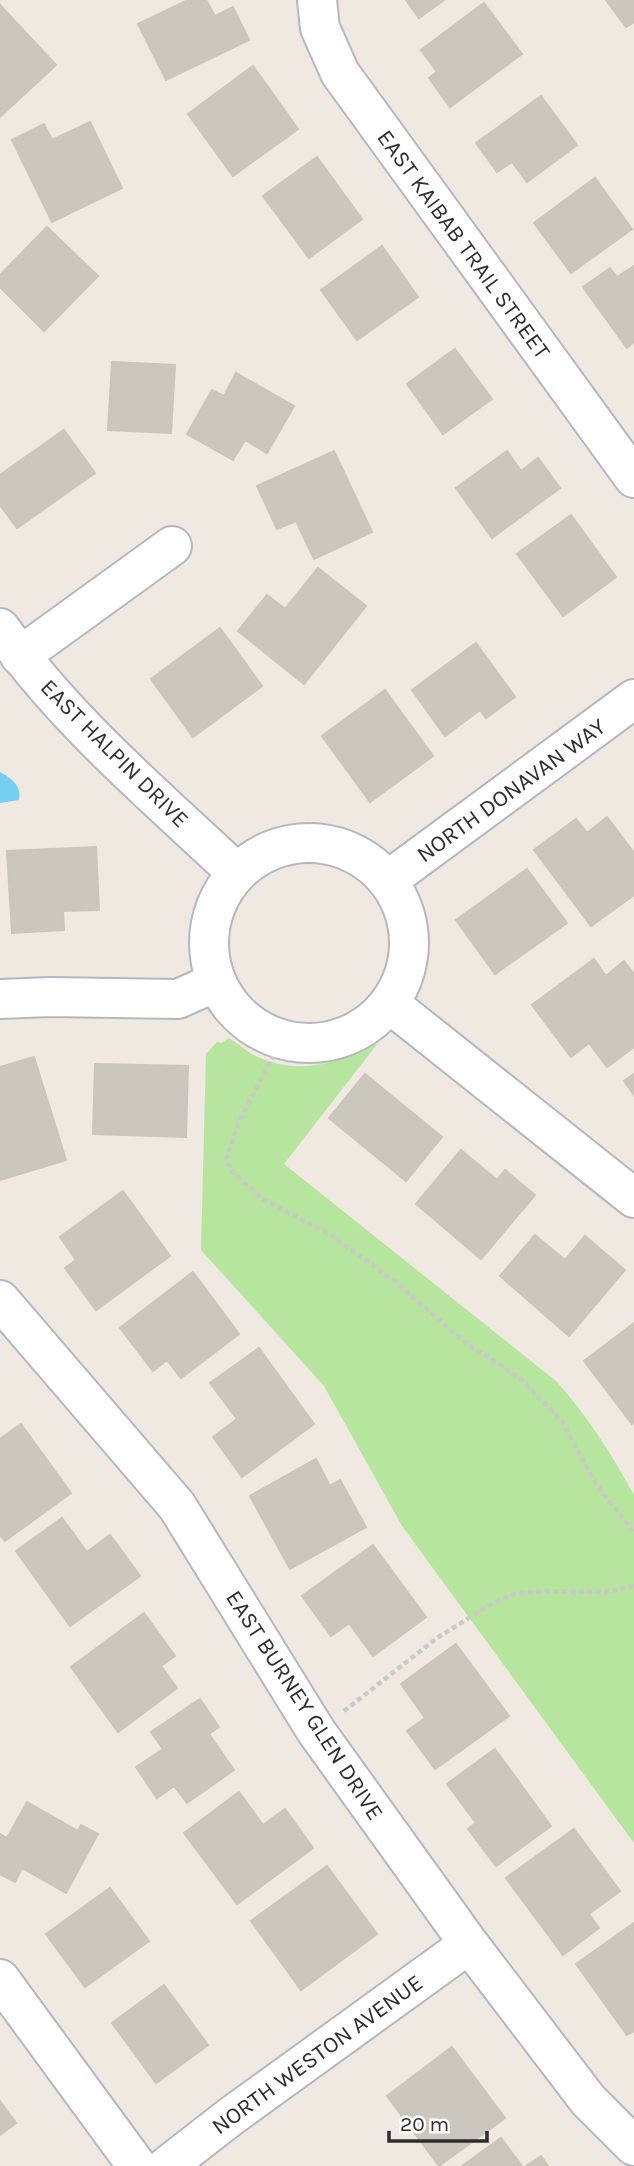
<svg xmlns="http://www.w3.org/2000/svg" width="634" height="2166" viewBox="0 0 634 2166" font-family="Karla,sans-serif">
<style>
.green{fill:#b6e59e}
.water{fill:#75cff0}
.building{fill:#cbc7bf;stroke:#cbc5ba;stroke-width:2}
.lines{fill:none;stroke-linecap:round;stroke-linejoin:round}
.minor-casing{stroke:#b4b7c1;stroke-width:42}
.path{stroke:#c9c9c9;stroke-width:4.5;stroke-dasharray:5 3.5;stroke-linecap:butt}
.minor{stroke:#fff;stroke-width:38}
.labels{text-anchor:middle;stroke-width:7;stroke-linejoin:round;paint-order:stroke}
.street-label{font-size:23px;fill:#2e2e2e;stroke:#fff}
</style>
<rect width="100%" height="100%" fill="#efe9e1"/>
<!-- green -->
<path class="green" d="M229,1038C237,1043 244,1049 252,1054C294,1077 339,1064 378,1043L284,1164L556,1381C587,1415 612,1455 634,1495V1843L402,1526L324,1386L201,1250L206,1054L217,1042L222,1043Z"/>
<!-- water -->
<path class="water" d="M0,772C11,778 22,786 19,800L0,803Z"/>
<!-- building -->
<path class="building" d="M188,0H206L215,16L233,7L249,40L166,80L138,24Z
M406,0H444L419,18Z
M606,0H634V22L626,27Z
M484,3L522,54L450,107L429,78L437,72L421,50Z
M0,5L56,65L0,117Z
M253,66L298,129L233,176L188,114Z
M541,96L577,145L527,182L512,162L497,172L476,143Z
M90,122L122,188L52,222L12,140L44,124L52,140Z
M317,157L362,219L309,258L263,196Z
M595,178L632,229L571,273L534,223Z
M47,227L98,276L44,331L0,287V275Z
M382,246L418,297L357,340L321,290Z
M634,266V342L627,348L583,287L610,268L617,277Z
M455,349L492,399L443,434L407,384Z
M112,362L175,365L171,433L108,430Z
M236,373L294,406L267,453L245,440L233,460L187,434L212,390L224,396Z
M64,430L95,473L17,528L0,505V475Z
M334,451L372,532L314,559L296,521L277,529L257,486Z
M507,451L521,471L538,458L560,488L492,538L456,488Z
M571,515L616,577L563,616L517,554Z
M318,568L366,606L304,684L238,631L267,595L285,609Z
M220,628L262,686L193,737L151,679Z
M476,643L515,697L486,718L480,710L445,736L412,690Z
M385,690L433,756L370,802L322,736Z
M607,817L634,853V895L591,926L534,850L576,819L587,833Z
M96,847L99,910L63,911L64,930L12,933L7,851Z
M527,869L567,923L495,974L456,920Z
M594,959L606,976L624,961L634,974V1047L607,1067L589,1043L571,1057L532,1005Z
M34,1057L66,1160L0,1180V1067Z
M95,1064L188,1066L186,1137L93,1134Z
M365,1074L442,1137L406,1181L329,1118Z
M634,1074V1095L624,1081Z
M461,1150L497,1180L505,1170L535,1195L481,1259L416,1204Z
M123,1191L170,1256L96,1310L65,1268L76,1260L60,1237Z
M535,1235L565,1260L585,1236L625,1270L569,1336L500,1276Z
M193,1272L239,1334L181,1378L167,1360L153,1371L120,1328Z
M634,1323V1422L632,1424L584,1361Z
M259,1348L314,1424L242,1477L213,1437L237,1419L210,1383Z
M21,1424L71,1493L5,1541L0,1535V1439Z
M316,1459L330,1486L340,1480L366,1527L290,1569L250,1496Z
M62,1518L87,1552L110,1535L140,1576L70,1626L16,1551Z
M373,1545L426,1617L373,1656L349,1623L331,1636L302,1596Z
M144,1613L175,1656L161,1666L177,1688L118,1732L71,1667Z
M456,1644L509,1716L435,1769L407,1731L425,1718L401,1684Z
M200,1699L219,1727L209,1734L234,1770L187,1803L174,1786L157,1798L136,1767L163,1749L151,1732Z
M495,1749L551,1826L496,1866L468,1829L476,1823L447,1784Z
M239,1792L263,1825L285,1809L313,1848L237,1904L184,1833Z
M27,1802L78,1831L81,1825L98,1834L66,1893L22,1868L15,1882L0,1874V1834L7,1838Z
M574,1829L620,1891L589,1914L599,1928L563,1955L506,1878Z
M327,1866L377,1934L301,1990L251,1921Z
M110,1888L149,1941L85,1987L46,1934Z
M634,1923V2031L627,2035L576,1964Z
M164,1985L208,2045L156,2083L112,2023Z
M452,2047L505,2118L439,2166L387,2096Z
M0,2101L16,2123L0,2135Z
M501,2138L522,2166H462Z
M541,2156L548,2166H526Z"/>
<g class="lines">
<!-- minor casing -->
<g class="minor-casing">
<path id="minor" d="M317,0L320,28L340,73L634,478
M0,628C66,721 154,795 236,872
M20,656L172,546
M209 943a100 100 0 1 1 200 0a100 100 0 1 1-200 0Z
M388,880L634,699
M0,999L50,997L178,999L216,982
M390,1004L634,1198
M0,1300L177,1506L316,1731L469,1944L588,2100L634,2146
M0,1979L137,2166
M167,2166L230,2117L469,1944"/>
</g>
<!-- path -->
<path class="path" d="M282,1040L240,1119L226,1160L231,1170L262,1199L329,1234L396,1282L464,1342L520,1378L562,1421L594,1481L634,1533
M344,1711L437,1638L493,1603L514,1594L545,1591L608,1592L634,1586"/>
<!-- minor -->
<use href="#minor" class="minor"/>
</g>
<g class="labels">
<!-- street labels -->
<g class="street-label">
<text transform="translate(464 244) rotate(54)" y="8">EAST KAIBAB TRAIL STREET</text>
<text transform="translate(115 753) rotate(45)" y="8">EAST HALPIN DRIVE</text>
<text transform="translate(511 790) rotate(-36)" y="8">NORTH DONAVAN WAY</text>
<text transform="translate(305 1705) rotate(57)" y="8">EAST BURNEY GLEN DRIVE</text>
<text transform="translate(317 2054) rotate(-36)" y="8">NORTH WESTON AVENUE</text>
</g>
</g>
<!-- scale -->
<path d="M389 2131v10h98v-10" fill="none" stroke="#2e2e2e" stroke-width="3.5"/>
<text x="400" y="2131" font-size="21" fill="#2e2e2e" stroke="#ffffff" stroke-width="5" paint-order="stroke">20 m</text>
</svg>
